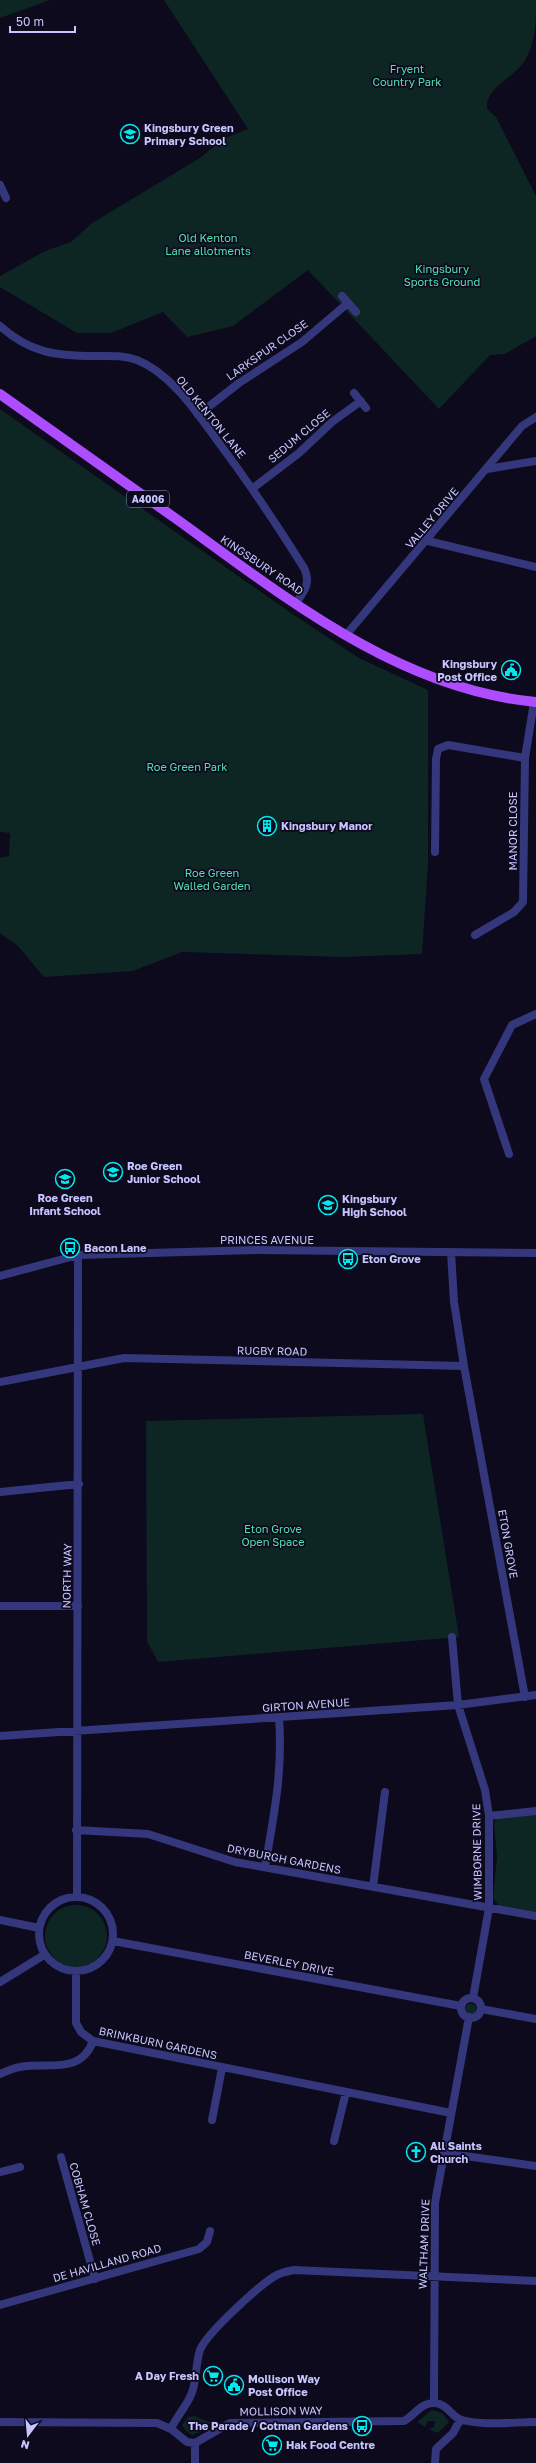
<svg xmlns="http://www.w3.org/2000/svg" width="536" height="2463" viewBox="0 0 536 2463" font-family="'Golos Text',sans-serif">
<style>
.green{fill:#0d2623}
.lines{fill:none;stroke-linecap:round;stroke-linejoin:round}
.minor{stroke:#34377c;stroke-width:8}
.major{stroke:#ae4cff;stroke-width:10}
.labels{text-anchor:middle;stroke-width:3.5;stroke-linejoin:round;paint-order:stroke}
.shield{fill:#0c0a1c;stroke:#8f8dbb;stroke-width:1}
.shield-label{font-size:10px;font-weight:bold;fill:#c7c5ff}
.park-label{font-size:11px;fill:#50e1b1;stroke:#0c0a1c}
.poi-label{font-size:11px;font-weight:bold;fill:#c7c5ff;stroke:#0c0a1c;text-anchor:start}
.street-label{font-size:11px;fill:#c7c5ff;stroke:#0c0a1c}
</style>
<rect width="100%" height="100%" fill="#0c0a1c"/>
<!-- green -->
<path class="green" d="M0,0H50L0,18Z
M164,0H536C536,22 536,43 524,62C513,78 485,88 487,109L496,117L536,196V336L505,354L490,355L439,409L308,270L233,326L187,337L163,312L111,333H77L0,287V276L45,251L71,242L92,223L200,158L223,139L248,129Z
M0,409L291,613L359,658L428,690V864L422,954L343,957L182,952L133,971L44,977L18,946L0,933V858L9,856L10,833L0,832Z
M423,1414L459,1637L158,1662L147,1641L146,1421Z
M536,1813V1913L499,1906L493,1898L497,1858L494,1822L498,1818Z
M45 1936a31 31 0 1 1 62 0a31 31 0 1 1-62 0Z
M465.5 2009a5.5 5.5 0 1 1 11 0a5.5 5.5 0 1 1-11 0Z
M432,2410L442,2413L449,2422L438,2433L428,2429L434,2427L435,2421H428L425,2427L417,2422Z
M195,2416L211,2423L203,2431L192,2435L186,2431L182,2425L188,2417Z"/>
<g class="lines">
<!-- minor -->
<path class="minor" d="M0,185L6,198
M342,296L356,312
M0,326C30,353 56,356 95,356C109,356 123,355 137,360C172,374 197,413 219,443C249,483 277,525 304,568C311,583 305,590 296,603
M354,393L366,408
M198,415L239,383L302,342L348,303
M487,469L536,461
M253,488L299,453L332,422L361,401
M428,541L536,567
M346,635L522,426L536,417
M435,852L436,759L438,749L448,745L525,758
M475,935L514,912L523,902L525,758L534,702
M509,1154L484,1079L512,1025L536,1014
M451,1252L454,1302L464,1366L525,1697
M0,1276L78,1255L258,1250L536,1253
M0,1382L124,1358L464,1366
M0,1492L79,1484
M0,1606H78
M452,1637L458,1705L485,1790L489,1816V1908L473,1998
M0,1736L458,1705L536,1695
M489,1816L536,1811
M76,1830L148,1834L235,1862L536,1916
M265,1867C274,1814 283,1772 279,1718
M373,1887L385,1792
M39 1934a37 37 0 1 1 74 0a37 37 0 1 1-74 0Z
M77,1897L78,1255
M0,1920L39,1928
M113,1941L461,2006
M76,1972V2023L81,2032L93,2041L451,2113
M0,1982L44,1955
M461 2008a10 10 0 1 1 20 0a10 10 0 1 1-20 0Z
M481,2009L536,2019
M0,2074C7,2071 13,2068 20,2067C47,2062 81,2075 93,2041
M212,2120L222,2068
M334,2141L346,2092
M444,2153L536,2166
M61,2157L95,2279
M0,2172L20,2167
M0,2305L199,2249L207,2242L210,2231
M434,2403L435,2203L469,2017
M0,2422L157,2423L171,2429L187,2442L195,2443L230,2423L404,2421C415,2415 421,2402 435,2403C448,2404 451,2417 462,2420C485,2426 513,2422 536,2422
M171,2429C176,2417 186,2407 191,2395C197,2382 195,2365 200,2350C206,2334 263,2281 279,2274C284,2272 289,2271 294,2270L536,2281
M195,2463V2443
M435,2463L436,2449L453,2433L460,2420"/>
<!-- major -->
<path class="major" d="M0,394C61,437 121,480 182,523C288,600 402,690 536,702"/>
</g>
<!-- icons -->
<defs>
<g id="school-ring" transform="scale(1)"><circle r="9.5" fill="#0c0a1c" stroke="#00ebf0" stroke-width="1.5"/><path d="M0-5L7-2L0 1L-7-2ZM-4 1L0 2.5L4 1V4Q0 6-4 4Z" fill="#00ebf0"/></g>
<g id="civic-ring" transform="scale(1)"><circle r="9.5" fill="#0c0a1c" stroke="#00ebf0" stroke-width="1.5"/><path d="M-.6-6.5H3V-4.5H.6V-3L4-1V1h2V6H-6V1h2V-1L-.6-3ZM-1.2 2.5V6h2.4V2.5Z" fill="#00ebf0"/></g>
<g id="building-ring" transform="scale(1)"><circle r="9.5" fill="#0c0a1c" stroke="#00ebf0" stroke-width="1.5"/><path d="M-4-6H4V6H1V3H-1V6H-4ZM-2.5-4.3h1.7v1.8h-1.7ZM.8-4.3h1.7v1.8H.8ZM-2.5-1h1.7V.8h-1.7ZM.8-1h1.7V.8H.8Z" fill="#00ebf0"/></g>
<g id="bus-ring" transform="scale(1)"><circle r="9.5" fill="#0c0a1c" stroke="#00ebf0" stroke-width="1.5"/><path d="M-5-6H5V4H4V6H2V4H-2V6H-4V4H-5ZM-3.5-4V0h7V-4ZM-3.5 1.2v1.5H-2V1.2ZM2 1.2v1.5H3.5V1.2Z" fill="#00ebf0"/></g>
<g id="church-ring" transform="scale(1)"><circle r="9.5" fill="#0c0a1c" stroke="#00ebf0" stroke-width="1.5"/><path d="M-1.2-6h2.4v3.5h3.3v2.4h-3.3V6h-2.4V-.1h-3.3v-2.4h3.3Z" fill="#00ebf0"/></g>
<g id="supermarket-ring" transform="scale(1)"><circle r="9.5" fill="#0c0a1c" stroke="#00ebf0" stroke-width="1.5"/><path d="M-6-5.5h2.5l.6 2H6L4.5 2H-2.5L-4.4-4H-6ZM-1.5 3.2a1.3 1.3 0 1 0 .1 0ZM3 3.2a1.3 1.3 0 1 0 .1 0Z" fill="#00ebf0"/></g>
</defs>
<g fill-rule="evenodd">
<use href="#school-ring" x="130" y="134"/>
<use href="#civic-ring" x="511" y="670"/>
<use href="#building-ring" x="267" y="826"/>
<use href="#school-ring" x="113" y="1172"/>
<use href="#school-ring" x="65" y="1179"/>
<use href="#school-ring" x="328" y="1205"/>
<use href="#bus-ring" x="70" y="1248"/>
<use href="#bus-ring" x="348" y="1259"/>
<use href="#church-ring" x="416" y="2152"/>
<use href="#supermarket-ring" x="213" y="2376"/>
<use href="#civic-ring" x="234" y="2385"/>
<use href="#bus-ring" x="362" y="2426"/>
<use href="#supermarket-ring" x="272" y="2445"/>
</g>
<g class="labels">
<!-- shield labels -->
<rect class="shield" x="127" y="491" width="42" height="16" rx="3"/>
<g class="shield-label">
<text x="148" y="503">A4006</text>
</g>
<!-- park labels -->
<g class="park-label">
<text x="407" y="73">Fryent<tspan x="407" dy="13">Country Park</tspan></text>
<text x="208" y="242">Old Kenton<tspan x="208" dy="13">Lane allotments</tspan></text>
<text x="442" y="273">Kingsbury<tspan x="442" dy="13">Sports Ground</tspan></text>
<text x="187" y="771">Roe Green Park</text>
<text x="212" y="877">Roe Green<tspan x="212" dy="13">Walled Garden</tspan></text>
<text x="273" y="1533">Eton Grove<tspan x="273" dy="13">Open Space</tspan></text>
</g>
<!-- poi labels -->
<g class="poi-label">
<text x="144" y="132">Kingsbury Green<tspan x="144" dy="13">Primary School</tspan></text>
<text x="497" y="668" text-anchor="end">Kingsbury<tspan x="497" dy="13">Post Office</tspan></text>
<text x="281" y="830">Kingsbury Manor</text>
<text x="127" y="1170">Roe Green<tspan x="127" dy="13">Junior School</tspan></text>
<text x="65" y="1202" text-anchor="middle">Roe Green<tspan x="65" dy="13">Infant School</tspan></text>
<text x="342" y="1203">Kingsbury<tspan x="342" dy="13">High School</tspan></text>
<text x="84" y="1252">Bacon Lane</text>
<text x="362" y="1263">Eton Grove</text>
<text x="430" y="2150">All Saints<tspan x="430" dy="13">Church</tspan></text>
<text x="199" y="2380" text-anchor="end">A Day Fresh</text>
<text x="248" y="2383">Mollison Way<tspan x="248" dy="13">Post Office</tspan></text>
<text x="348" y="2430" text-anchor="end">The Parade / Cotman Gardens</text>
<text x="286" y="2449">Hak Food Centre</text>
</g>
<!-- street labels -->
<g class="street-label">
<text transform="translate(267 350) rotate(-35)" y="4">LARKSPUR CLOSE</text>
<text transform="translate(211 417) rotate(51)" y="4">OLD KENTON LANE</text>
<text transform="translate(299 436) rotate(-40)" y="4">SEDUM CLOSE</text>
<text transform="translate(432 518) rotate(-50)" y="4">VALLEY DRIVE</text>
<text transform="translate(262 565) rotate(34)" y="4">KINGSBURY ROAD</text>
<text transform="translate(513 831) rotate(-90)" y="4">MANOR CLOSE</text>
<text x="267" y="1244">PRINCES AVENUE</text>
<text transform="translate(272 1351) rotate(1)" y="4">RUGBY ROAD</text>
<text transform="translate(508 1544) rotate(80)" y="4">ETON GROVE</text>
<text transform="translate(67 1576) rotate(-89)" y="4">NORTH WAY</text>
<text transform="translate(306 1705) rotate(-4)" y="4">GIRTON AVENUE</text>
<text transform="translate(477 1852) rotate(-91)" y="4">WIMBORNE DRIVE</text>
<text transform="translate(284 1859) rotate(11)" y="4">DRYBURGH GARDENS</text>
<text transform="translate(289 1963) rotate(11)" y="4">BEVERLEY DRIVE</text>
<text transform="translate(158 2043) rotate(12)" y="4">BRINKBURN GARDENS</text>
<text transform="translate(85 2204) rotate(74)" y="4">COBHAM CLOSE</text>
<text transform="translate(424 2244) rotate(-88)" y="4">WALTHAM DRIVE</text>
<text transform="translate(107 2263) rotate(-16)" y="4">DE HAVILLAND ROAD</text>
<text transform="translate(281 2411) rotate(-1)" y="4">MOLLISON WAY</text>
</g>
</g>
<!-- north arrow -->
<g transform="translate(28 2435) rotate(196)" stroke="#0c0a1c" stroke-width="3" paint-order="stroke">
<path d="M0-3L7 15L0 10L-7 15Z" fill="#c7c5ff"/>
<text y="-6" font-size="11" font-weight="bold" text-anchor="middle" fill="#c7c5ff">N</text>
</g>
<!-- scale -->
<path d="M10 26v6h65v-6" fill="none" stroke="#c7c5ff" stroke-width="2"/>
<text x="16" y="26" font-size="12" fill="#c7c5ff" stroke="#0c0a1c" stroke-width="3" paint-order="stroke">50 m</text>
</svg>
